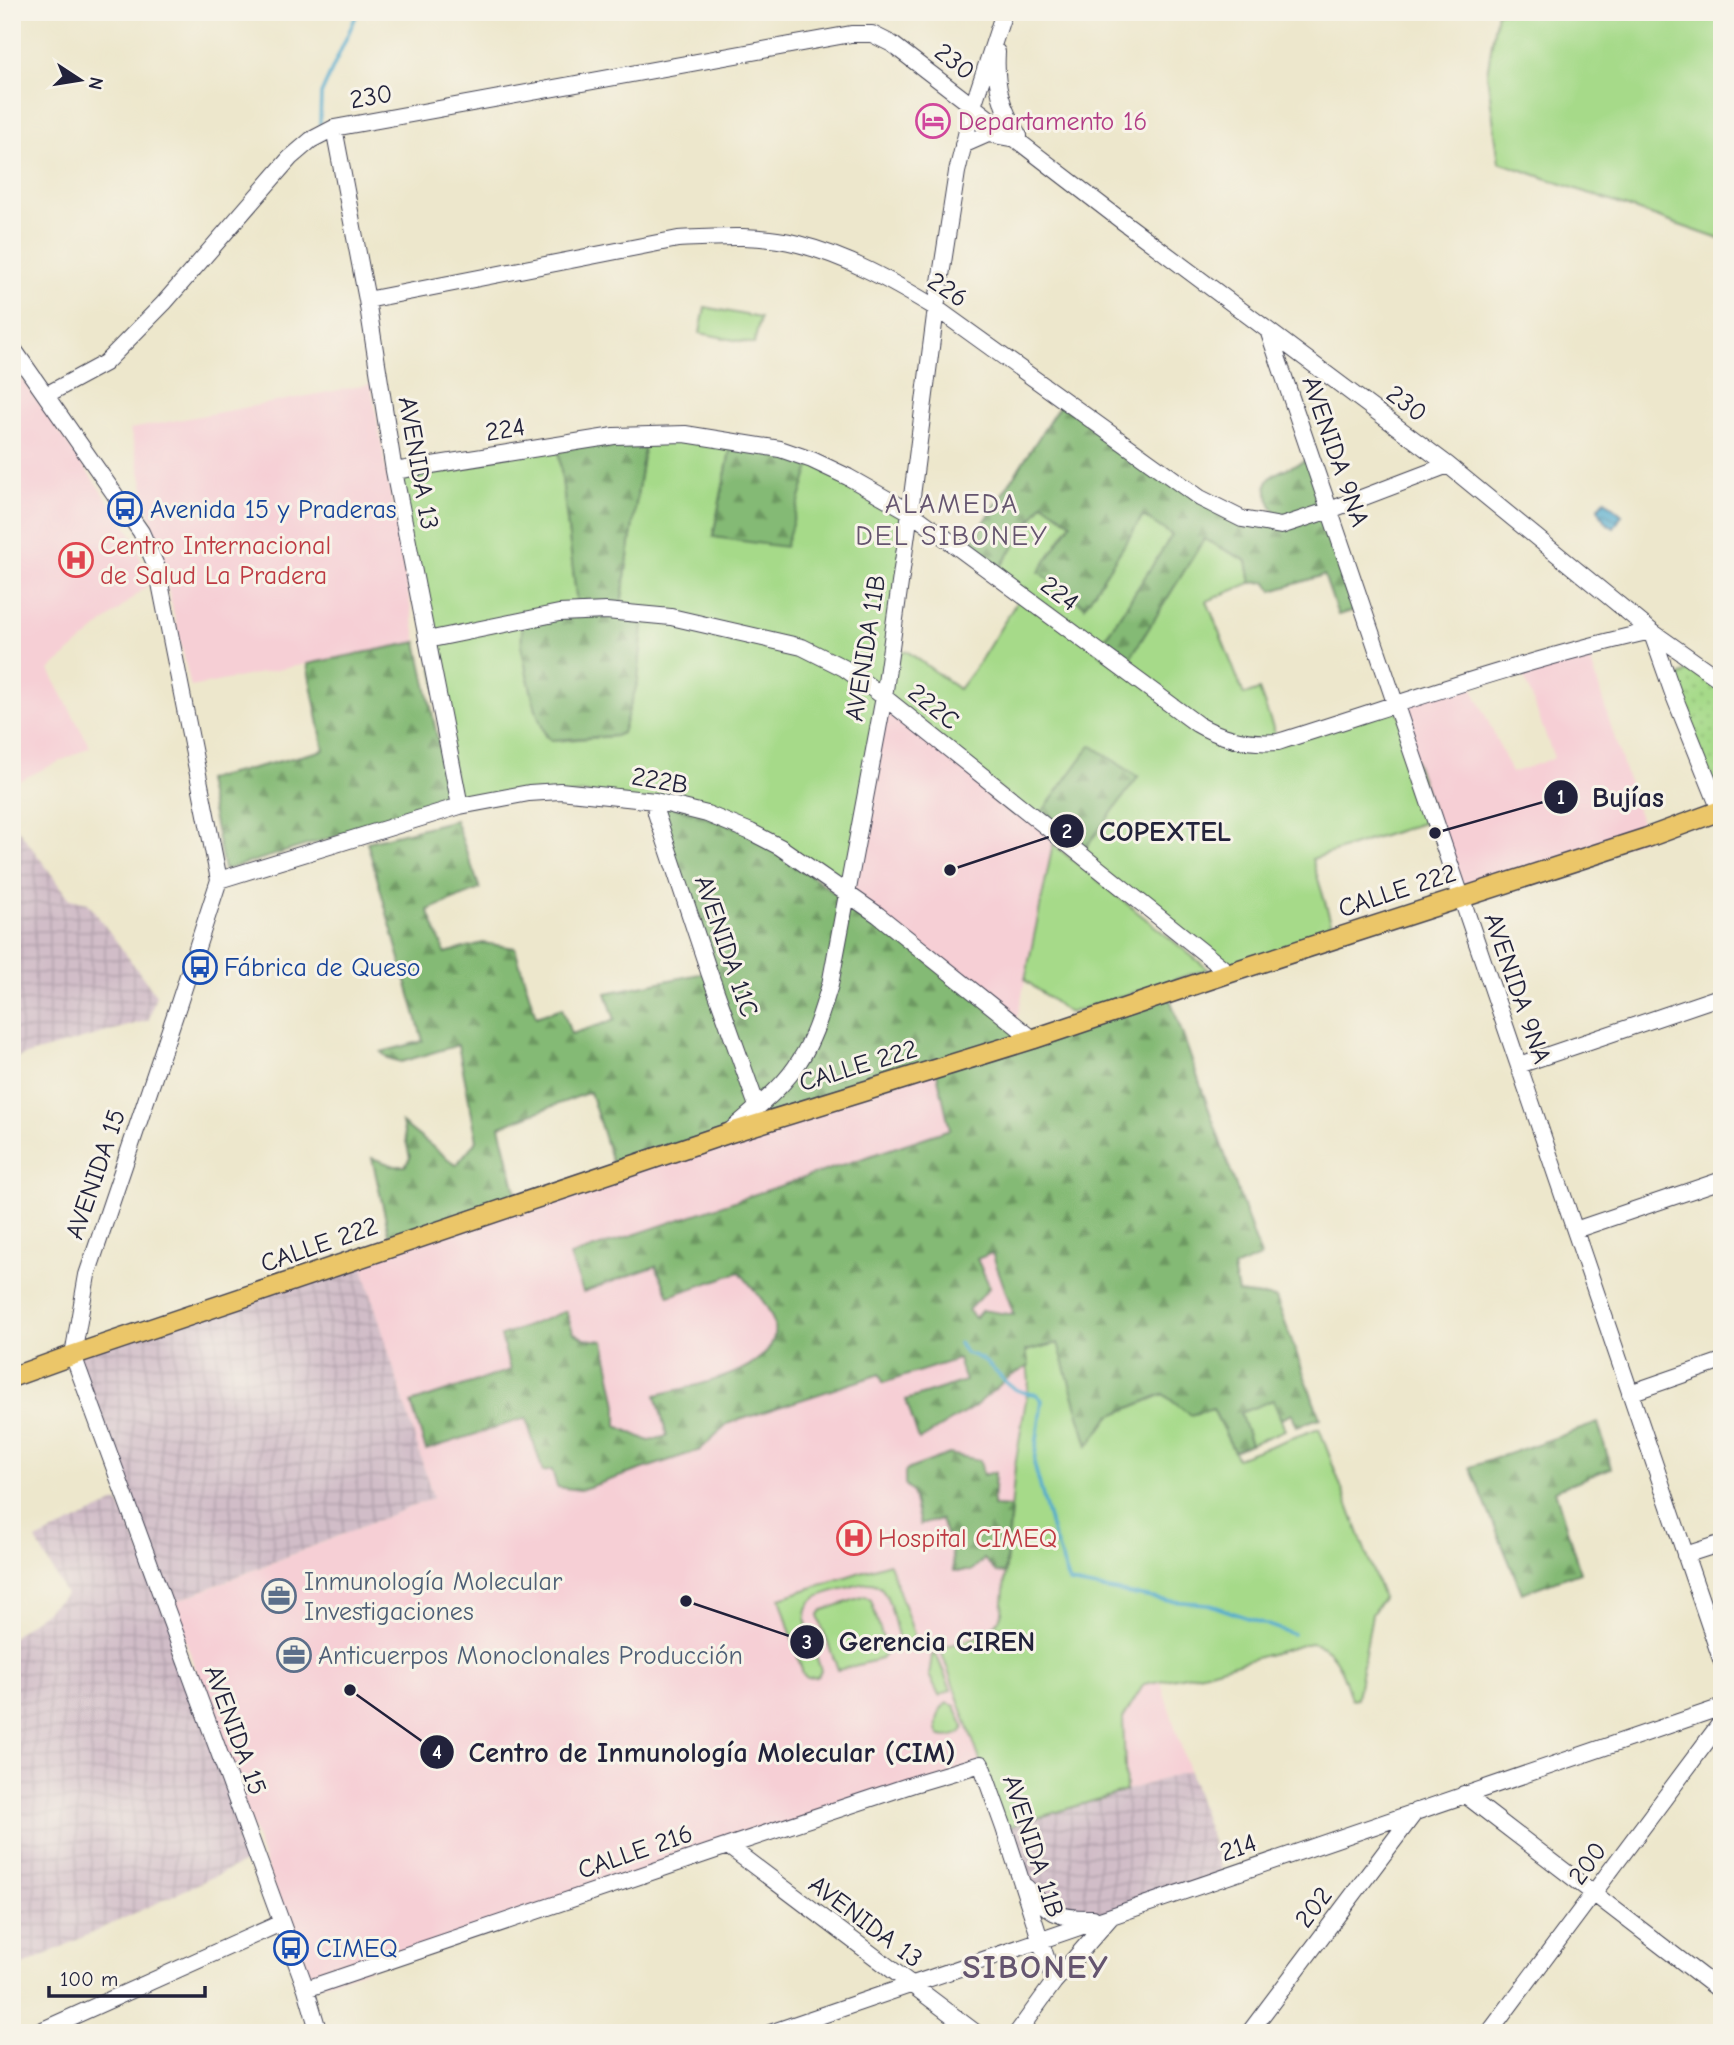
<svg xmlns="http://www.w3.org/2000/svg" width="1734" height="2045" viewBox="0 0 1734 2045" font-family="'Comic Neue',sans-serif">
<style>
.built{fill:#f6cfd5}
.industrial{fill:url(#industrial-grid)}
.grass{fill:#a6da89;stroke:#647e62;stroke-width:2}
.forest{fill:url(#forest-firs);stroke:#536e58;stroke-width:2;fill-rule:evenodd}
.park{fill:url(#park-dots);stroke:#647e62;stroke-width:2}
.water{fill:url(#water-waves);stroke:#386684;stroke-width:2}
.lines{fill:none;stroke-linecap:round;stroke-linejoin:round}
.stream{stroke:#4faacd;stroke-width:3.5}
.minor-casing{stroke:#404051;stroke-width:18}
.major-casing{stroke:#404051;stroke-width:22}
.minor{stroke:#fff;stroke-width:16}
.major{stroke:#ebc669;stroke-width:19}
.labels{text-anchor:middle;stroke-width:6;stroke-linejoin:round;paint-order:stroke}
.street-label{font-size:26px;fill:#22223b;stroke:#f7f3e8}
.hotel-label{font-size:26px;fill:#b23c85;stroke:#f7f3e8;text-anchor:start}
.transit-label{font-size:26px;fill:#164399;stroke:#f7f3e8;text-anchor:start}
.health-label{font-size:26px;fill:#be3a42;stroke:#f7f3e8;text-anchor:start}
.service-label{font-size:26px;fill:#4e5e75;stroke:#f7f3e8;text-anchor:start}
.neighbourhood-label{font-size:28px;letter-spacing:2px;fill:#65556f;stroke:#f7f3e8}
.district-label{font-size:33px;font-weight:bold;letter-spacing:2px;fill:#65556f;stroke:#f7f3e8}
.leader{fill:none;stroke:#22223b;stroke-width:2.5}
.callout-dot{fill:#22223b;stroke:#f7f3e8;stroke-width:2.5}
.mark-label{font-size:21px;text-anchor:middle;font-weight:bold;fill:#fff}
.callout-label{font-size:28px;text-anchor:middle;font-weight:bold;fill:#22223b;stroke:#f7f3e8;stroke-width:6;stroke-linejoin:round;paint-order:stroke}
</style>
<defs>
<pattern id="industrial-grid" width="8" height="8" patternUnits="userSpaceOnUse" patternTransform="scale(1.75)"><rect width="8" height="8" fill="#d1bdc8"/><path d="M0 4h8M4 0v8" fill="none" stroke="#b3a2ad"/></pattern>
<pattern id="forest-firs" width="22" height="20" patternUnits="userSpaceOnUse" patternTransform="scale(1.75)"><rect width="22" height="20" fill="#84ba75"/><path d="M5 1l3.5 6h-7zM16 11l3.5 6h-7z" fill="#6c9761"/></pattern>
<pattern id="park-dots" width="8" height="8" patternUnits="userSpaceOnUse" patternTransform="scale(1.75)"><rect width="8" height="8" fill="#a6da89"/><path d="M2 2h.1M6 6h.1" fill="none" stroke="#8fbb77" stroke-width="1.8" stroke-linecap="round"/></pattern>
<pattern id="water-waves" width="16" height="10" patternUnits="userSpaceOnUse" patternTransform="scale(1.75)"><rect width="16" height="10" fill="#4faacd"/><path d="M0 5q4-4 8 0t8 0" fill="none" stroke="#418aa8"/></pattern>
</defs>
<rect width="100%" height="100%" fill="#f7f3e8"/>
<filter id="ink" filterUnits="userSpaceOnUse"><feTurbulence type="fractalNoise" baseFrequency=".0143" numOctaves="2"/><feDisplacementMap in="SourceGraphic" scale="14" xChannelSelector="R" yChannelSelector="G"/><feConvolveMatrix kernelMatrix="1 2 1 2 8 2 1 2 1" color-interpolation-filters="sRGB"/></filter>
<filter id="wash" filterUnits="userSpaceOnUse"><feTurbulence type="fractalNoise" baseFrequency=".00686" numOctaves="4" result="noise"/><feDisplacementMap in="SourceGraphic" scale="28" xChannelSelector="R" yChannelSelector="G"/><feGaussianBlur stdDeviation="1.57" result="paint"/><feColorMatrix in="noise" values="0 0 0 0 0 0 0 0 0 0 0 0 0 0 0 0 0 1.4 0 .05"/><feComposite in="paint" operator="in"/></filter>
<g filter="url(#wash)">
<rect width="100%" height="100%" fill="#ede7cc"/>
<!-- built -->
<path class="built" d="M12,365L133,536L149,584L49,670L90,747L12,784Z
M371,384L417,642L191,687L130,429Z
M1586,646L1646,838L1461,897L1396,704L1469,680L1512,773L1554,758L1520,666Z
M884,697L1055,833L1016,1025L848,896Z
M936,1069L1104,1503L1189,1771L1004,1828L981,1765L310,1988L172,1603L433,1498L360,1258Z"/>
<!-- industrial -->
<path class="industrial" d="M12,821L70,899L88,903L156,995L149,1020L12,1059Z
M360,1258L433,1498L166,1605L256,1857L12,1970V1637L66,1595L36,1540L118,1501L160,1593L73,1355Z
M1189,1771L1224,1878L1110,1918L1061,1917L1022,1882L1004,1828Z"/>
<!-- grass -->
<path class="grass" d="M1497,12H1722V240L1499,162L1487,74Z
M705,307L760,318L754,344L700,333Z
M646,435L732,441L713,536L812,460L910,512L891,648L908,652L959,689L980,661L1021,595L995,575L1043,503L1071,523L1085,606L1143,515L1173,536L1097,650L1123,669L1204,539L1247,561L1251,583L1207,601L1244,695L1259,690L1278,741L1396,704L1435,819L1312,859L1336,938L1229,973L1081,854L1137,777L1037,819L884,697L848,896L751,832L586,793L460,806L394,471L558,446L578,612L521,646L545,736L555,741L615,736L622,733L620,612Z
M1053,844L1208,969L1069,1013L1025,980Z
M1059,1343L1088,1445L1110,1416L1164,1394L1190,1415L1213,1409L1237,1458L1319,1428L1383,1598L1372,1614L1357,1698L1351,1699C1344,1678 1337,1646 1310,1643L1202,1673L1144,1684L1123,1718L1126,1791L1004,1828L940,1648C963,1641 992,1638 1002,1613L1015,1466L1029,1382L1026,1351Z
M1273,1399L1285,1430L1251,1444L1239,1413Z
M889,1563L914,1634L911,1643L906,1647L901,1644C894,1629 892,1599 881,1588C872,1579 861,1584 850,1587C839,1590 823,1593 814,1599C794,1615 817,1652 821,1671L817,1677L807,1678L803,1674L780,1598Z
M865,1596L871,1600L887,1652L881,1659L838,1670L819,1619V1614L823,1610Z
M936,1654L951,1690L939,1696L929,1675L932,1655Z
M947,1703L955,1706L964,1727C961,1736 947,1739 939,1735C934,1726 938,1709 947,1703Z"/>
<!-- forest -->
<path class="forest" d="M1063,400L1200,498L1281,525C1254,474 1265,478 1312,458L1363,608L1338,615L1324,575L1272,591L1267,582L1251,583L1247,561L1204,539L1123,670L1097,651L1172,535L1143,516L1085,606L1039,572L1071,523L1043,503L995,575L965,552Z
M646,435L620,612L644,615L638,681L622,733L615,736L551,740C538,732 525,666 522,649C521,640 522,629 523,620L578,612L558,446Z
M732,441L812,460L785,547L713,537Z
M417,642L451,802L224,870L206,780L324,750L307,664Z
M1091,745L1138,777L1081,854L1037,819Z
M655,801L751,832L1033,1038L1168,993L1261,1257L1233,1268L1238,1293L1276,1298L1320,1418L1297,1426L1292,1414L1281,1419L1273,1400L1240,1413L1251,1444L1234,1451L1213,1409L1190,1415L1163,1394L1110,1416L1088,1446L1058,1343L1026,1351L1029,1366L1009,1377L974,1407L919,1440L906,1400L965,1381L958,1359L883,1383L880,1374L727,1424L700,1450L580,1490L557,1487L552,1470L543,1472L526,1418L426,1450L411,1403L510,1370L501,1336L566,1311L573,1332L585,1339L604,1341L617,1405V1426L649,1441L667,1436L656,1395C688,1387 788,1371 773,1321C768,1303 751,1287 740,1272L669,1296L656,1266L583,1292L570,1256L950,1129L936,1069L615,1172L590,1092L500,1126L519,1204L392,1247L372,1158L395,1166H405L410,1158L402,1123L456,1165L477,1140L458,1045L401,1062L388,1058L381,1052L423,1041L367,842L455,820L480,889L428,910L445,953L483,943L515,948L536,1017L562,1008L571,1034L615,1020L606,993L709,972ZM992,1253L1014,1315L982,1310L975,1318L968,1310L990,1287L977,1259Z
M1598,1423L1611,1468L1555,1490L1580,1572L1522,1593L1470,1467Z
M949,1454L980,1460L983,1475L995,1472L993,1506L1011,1507L1005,1573L996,1572L984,1559L971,1571H954L951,1549L941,1519L920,1525L912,1492L905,1484V1472L909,1469Z"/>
<!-- park -->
<path class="park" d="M1691,669H1705L1722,681V810L1674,696C1677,682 1677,674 1691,669Z"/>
<!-- water -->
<path class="water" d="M1605,500L1622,515L1614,528L1605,522L1598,508Z"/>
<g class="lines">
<!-- stream -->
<path class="stream" d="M320,123L321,94L358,12
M959,1343L965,1353C1000,1360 998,1393 1036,1394L1042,1400L1034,1463L1053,1534L1070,1583L1169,1601L1208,1604L1293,1634"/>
</g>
</g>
<g filter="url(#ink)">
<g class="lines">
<!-- minor casing -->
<g class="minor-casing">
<path id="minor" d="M997,52C995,85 1001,108 1019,136
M334,128L367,300L394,471L460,806
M963,145L988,134L1010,138
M367,300L678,239C718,237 759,234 798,244C847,256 893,282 936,308L1200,498L1242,519L1281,526L1330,510L1448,465
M1268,330L1722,1662
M12,347L141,532L157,568L219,880L179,1003L87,1275L73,1355L306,1989L319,2033
M46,395L105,363L164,303L290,158L311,140L334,128L851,34H872L892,44L1122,221L1448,465L1651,631L1722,681
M394,471L614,436L685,434L780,449L812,460L848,477L910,512L1197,724C1222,739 1248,744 1278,742C1402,703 1524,660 1651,631L1674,696L1722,815
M427,640L559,613L606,611L671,617L802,647L844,668L884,697L1229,973
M655,801L656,813L709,972L757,1106
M219,880L460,806L529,793L560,791L655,801L707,814L751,832L780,847L878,915L1033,1039
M1519,1065L1722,996
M728,1133C752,1111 783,1089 800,1060C815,1037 822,1010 830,985L884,697L910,512L936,308L957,172L973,106L1004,12
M1575,1230L1722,1180
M1630,1393L1722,1361
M1685,1555L1722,1543
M1464,1794L1722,1992
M728,1846L976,2033
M1026,1887C1050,1913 1056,1919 1093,1918
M306,1989L728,1846L917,1783L981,1764L1004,1828L1054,1982
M36,2033L281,1923
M770,2033L1722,1707
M1017,2033L1054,1982L1110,1918
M1249,2033L1416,1811
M1489,2033L1722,1721"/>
</g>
<!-- major casing -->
<g class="major-casing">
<path id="major" d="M12,1377L73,1355L726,1134L1033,1039L1229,973L1646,838L1722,810"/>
</g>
<!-- minor -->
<use href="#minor" class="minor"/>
<!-- major -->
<use href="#major" class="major"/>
</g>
</g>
<!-- icons -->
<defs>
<g id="hotel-ring" transform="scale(1.75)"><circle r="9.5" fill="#f7f3e8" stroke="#d1479c" stroke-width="1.5"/><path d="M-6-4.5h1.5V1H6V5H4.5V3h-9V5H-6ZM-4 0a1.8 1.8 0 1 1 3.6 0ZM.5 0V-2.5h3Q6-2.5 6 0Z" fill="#d1479c"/></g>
<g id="bus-ring" transform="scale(1.75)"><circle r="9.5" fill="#f7f3e8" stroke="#1a4fb4" stroke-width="1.5"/><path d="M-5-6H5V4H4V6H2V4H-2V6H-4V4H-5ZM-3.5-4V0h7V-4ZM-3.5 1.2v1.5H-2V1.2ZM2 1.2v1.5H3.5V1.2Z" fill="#1a4fb4"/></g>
<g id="hospital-ring" transform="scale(1.75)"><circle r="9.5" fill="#f7f3e8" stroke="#e0444e" stroke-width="1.5"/><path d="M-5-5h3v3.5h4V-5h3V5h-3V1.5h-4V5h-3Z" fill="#e0444e"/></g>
<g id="office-ring" transform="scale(1.75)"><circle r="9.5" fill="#f7f3e8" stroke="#5c6f8a" stroke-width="1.5"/><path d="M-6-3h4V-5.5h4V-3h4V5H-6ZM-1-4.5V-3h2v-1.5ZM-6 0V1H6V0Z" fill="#5c6f8a"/></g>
</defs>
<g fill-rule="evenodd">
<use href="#hotel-ring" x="933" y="121"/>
<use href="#bus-ring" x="125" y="509"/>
<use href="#hospital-ring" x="76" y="560"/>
<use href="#bus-ring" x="200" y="967"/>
<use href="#hospital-ring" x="854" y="1538"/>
<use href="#office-ring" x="279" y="1596"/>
<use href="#office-ring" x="294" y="1655"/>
<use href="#bus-ring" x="291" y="1948"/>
</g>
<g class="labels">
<!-- street labels -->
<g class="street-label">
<text transform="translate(955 61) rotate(38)" y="9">230</text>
<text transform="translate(371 96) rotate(-10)" y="9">230</text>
<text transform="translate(948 289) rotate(34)" y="9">226</text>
<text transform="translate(1407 403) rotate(37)" y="9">230</text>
<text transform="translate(505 429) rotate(-9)" y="9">224</text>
<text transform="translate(1336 451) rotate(71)" y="9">AVENIDA 9NA</text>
<text transform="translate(419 463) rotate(80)" y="9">AVENIDA 13</text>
<text transform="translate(1060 593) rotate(37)" y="9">224</text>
<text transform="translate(865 648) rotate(-81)" y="9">AVENIDA 11B</text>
<text transform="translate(934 706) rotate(39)" y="9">222C</text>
<text transform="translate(660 780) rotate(10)" y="9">222B</text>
<text transform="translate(1397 890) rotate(-18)" y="9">CALLE 222</text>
<text transform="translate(727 946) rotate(71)" y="9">AVENIDA 11C</text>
<text transform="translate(1518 988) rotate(71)" y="9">AVENIDA 9NA</text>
<text transform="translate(858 1065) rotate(-17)" y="9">CALLE 222</text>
<text transform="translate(95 1174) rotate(-71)" y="9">AVENIDA 15</text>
<text transform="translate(319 1244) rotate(-19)" y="9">CALLE 222</text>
<text transform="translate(236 1730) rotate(70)" y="9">AVENIDA 15</text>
<text transform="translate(1034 1846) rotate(72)" y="9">AVENIDA 11B</text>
<text transform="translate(1238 1847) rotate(-19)" y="9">214</text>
<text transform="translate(635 1851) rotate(-19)" y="9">CALLE 216</text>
<text transform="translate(1587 1863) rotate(-54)" y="9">200</text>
<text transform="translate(1313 1907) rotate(-53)" y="9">202</text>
<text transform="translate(866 1921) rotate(37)" y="9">AVENIDA 13</text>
</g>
<!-- hotel labels -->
<g class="hotel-label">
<text x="958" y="130">Departamento 16</text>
</g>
<!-- transit labels -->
<g class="transit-label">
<text x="150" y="518">Avenida 15 y Praderas</text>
<text x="224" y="976">Fábrica de Queso</text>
<text x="316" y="1957">CIMEQ</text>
</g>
<!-- health labels -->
<g class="health-label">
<text x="100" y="554">Centro Internacional<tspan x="100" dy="30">de Salud La Pradera</tspan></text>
<text x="878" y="1547">Hospital CIMEQ</text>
</g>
<!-- service labels -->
<g class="service-label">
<text x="304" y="1590">Inmunología Molecular<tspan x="304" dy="30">Investigaciones</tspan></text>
<text x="318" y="1664">Anticuerpos Monoclonales Producción</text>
</g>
<!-- neighbourhood labels -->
<g class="neighbourhood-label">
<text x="952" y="513">ALAMEDA<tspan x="952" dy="32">DEL SIBONEY</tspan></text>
</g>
<!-- district labels -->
<g class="district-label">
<text x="1036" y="1978">SIBONEY</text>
</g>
</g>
<!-- callouts -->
<path class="leader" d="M1435 833L1561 797M950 870L1067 831M686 1601L807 1642M350 1690L437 1752"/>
<g class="callout-dot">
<circle cx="1435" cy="833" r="7"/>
<circle cx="950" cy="870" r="7"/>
<circle cx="686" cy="1601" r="7"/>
<circle cx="350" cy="1690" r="7"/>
<circle cx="1561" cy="797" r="18"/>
<circle cx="1067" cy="831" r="18"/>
<circle cx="807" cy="1642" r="18"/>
<circle cx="437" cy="1752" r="18"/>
</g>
<g class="mark-label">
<text x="1561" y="804">1</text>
<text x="1067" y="838">2</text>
<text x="807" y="1649">3</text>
<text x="437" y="1759">4</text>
</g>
<g class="callout-label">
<text x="1628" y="807">Bujías</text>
<text x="1165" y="841">COPEXTEL</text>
<text x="937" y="1651">Gerencia CIREN</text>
<text x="712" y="1762">Centro de Inmunología Molecular (CIM)</text>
</g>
<!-- margin -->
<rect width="1734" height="2045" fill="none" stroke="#f7f3e8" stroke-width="42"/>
<!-- north arrow -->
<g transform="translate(80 80) rotate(102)" stroke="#f7f3e8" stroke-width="5" paint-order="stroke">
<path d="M0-5L12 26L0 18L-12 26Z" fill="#22223b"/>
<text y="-10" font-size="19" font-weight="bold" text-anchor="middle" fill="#22223b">N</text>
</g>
<!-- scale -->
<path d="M49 1986v10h156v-10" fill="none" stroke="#22223b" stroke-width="3.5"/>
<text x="60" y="1986" font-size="21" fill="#22223b" stroke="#f7f3e8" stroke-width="5" paint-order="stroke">100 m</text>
</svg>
